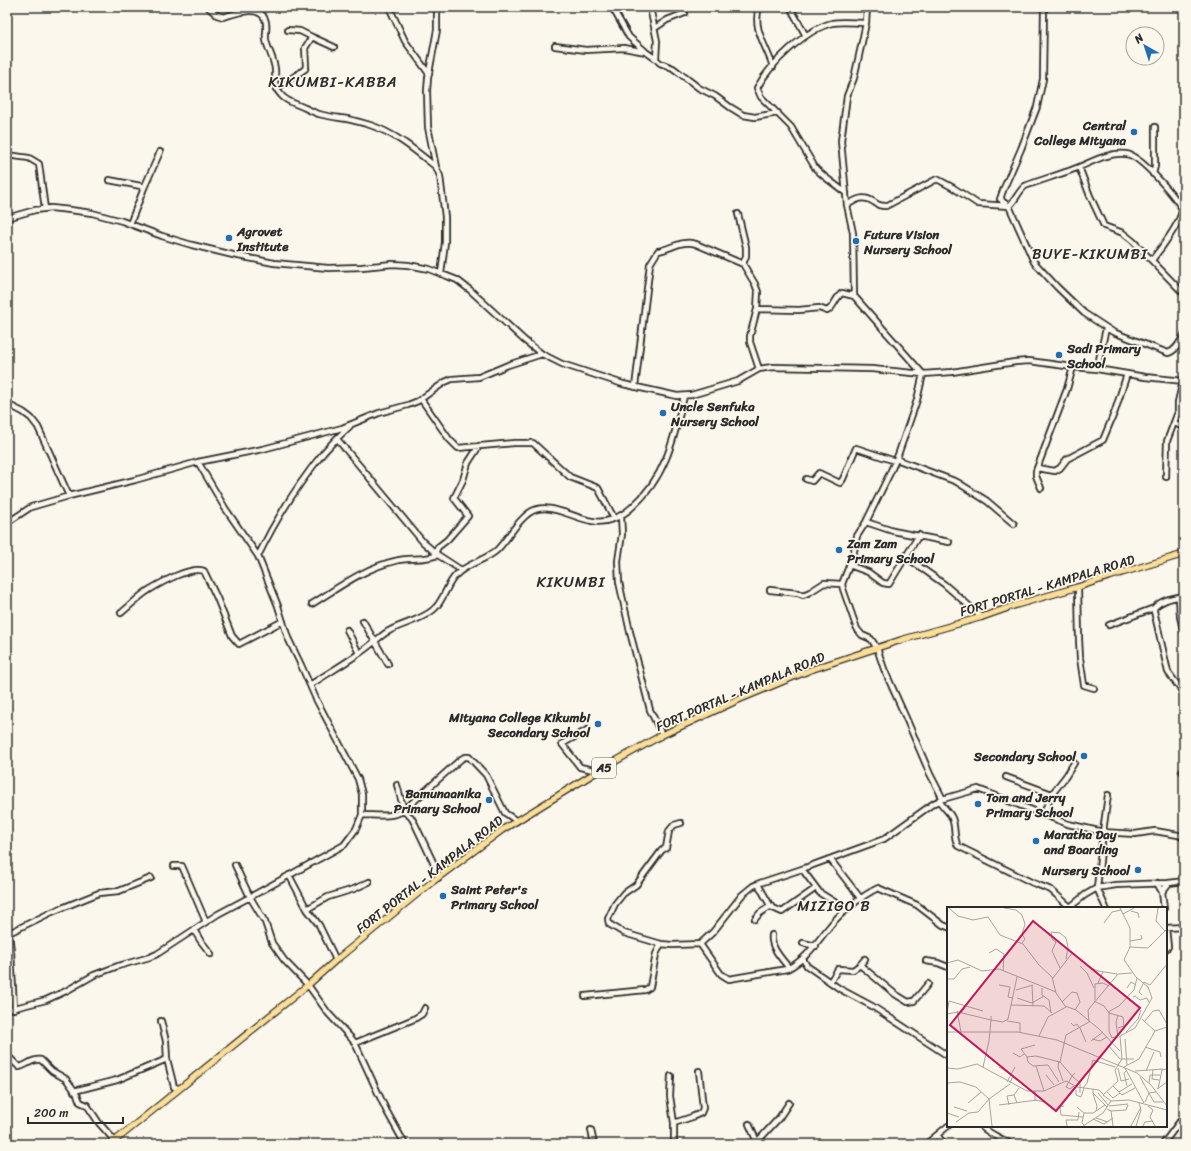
<svg xmlns="http://www.w3.org/2000/svg" width="1191" height="1151" viewBox="0 0 1191 1151" font-family="Sriracha,sans-serif">
<style>
.lines{fill:none;stroke-linecap:round;stroke-linejoin:round}
.minor-casing{stroke:#2b2b2b;stroke-width:8}
.major-casing{stroke:#2b2b2b;stroke-width:8}
.minor{stroke:#fbf7ec;stroke-width:4.5}
.major{stroke:#fcde96;stroke-width:5.5}
.poi-dot{fill:#1f6fb2;stroke:#fbf7ec;stroke-width:1.5}
.labels{text-anchor:middle;stroke-width:3.5;stroke-linejoin:round;paint-order:stroke}
.shield{fill:#fbf7ec;stroke:#696865;stroke-width:1}
.shield-label{font-size:12px;font-weight:bold;fill:#2b2b2b}
.poi-label{font-size:13px;font-weight:bold;fill:#2b2b2b;stroke:#fbf7ec;text-anchor:start}
.street-label{font-size:13px;fill:#2b2b2b;stroke:#fbf7ec}
.quarter-label{font-size:15px;letter-spacing:1px;fill:#2b2b2b;stroke:#fbf7ec}
.inset-road{fill:none;stroke:#a8a59f;stroke-width:1}
.view{fill:#c2185b;fill-opacity:0.15;stroke:#c2185b;stroke-width:2}
.inset-edge{fill:none;stroke:#2b2b2b;stroke-width:2}
</style>
<rect width="100%" height="100%" fill="#fbf7ec"/>
<filter id="ink" filterUnits="userSpaceOnUse"><feTurbulence type="fractalNoise" baseFrequency=".025" numOctaves="2"/><feDisplacementMap in="SourceGraphic" scale="8" xChannelSelector="R" yChannelSelector="G"/><feConvolveMatrix kernelMatrix="1 2 1 2 8 2 1 2 1" color-interpolation-filters="sRGB"/></filter>
<g filter="url(#ink)">
<g class="lines">
<!-- minor casing -->
<g class="minor-casing">
<path id="minor" d="M208,7L217,15L223,17C234,14 259,4 265,19C268,25 265,34 266,40C268,50 274,59 275,69C276,83 272,86 283,97C290,103 297,104 305,108C310,110 314,113 319,114C326,116 333,117 340,118C350,119 360,122 370,125C395,133 416,151 436,167
M389,7L405,41L429,74
M437,7V30L428,78L427,91L428,127L436,167L440,176L445,217V242L441,274
M612,7L629,37L645,51
M650,7L657,41L656,59
M759,7C752,30 767,46 773,67
M790,7L806,36
M867,7L866,23L862,42L854,78L847,96L841,141L847,205L853,233L854,296L923,374L917,400L898,455L889,475L866,522L857,536L853,556L842,584L843,589L857,629L862,635L871,639L877,648L884,669L906,718L930,774L943,799L978,789L1068,824L1103,832L1097,888L1106,908
M655,28L667,20L685,13
M288,30L300,31L312,37
M555,46L586,50L624,48L646,52L656,59L660,63L673,68L699,88L715,96L730,107L743,115L755,117L778,113
M276,89L305,69L306,66L305,48L312,37L334,47
M7,155L29,158L39,164L45,209
M1079,167L1090,196L1104,226L1123,233L1133,241L1184,294
M1153,174L1155,166V127
M109,180L141,186L144,188L130,224
M144,188L160,152
M846,193L825,177L816,169L791,127L761,97L757,88C770,64 805,30 832,23C843,21 855,23 866,23
M1001,198L1002,201L1009,206L1034,262L1057,287L1084,313L1113,332L1168,353C1176,351 1180,342 1184,335
M1000,199L1004,188L1021,149L1037,107L1043,79L1044,7
M847,205C857,199 863,195 874,202C878,205 880,206 886,206L937,179L952,187L978,204L1009,206C1016,200 1018,192 1025,186C1041,180 1058,175 1074,169C1091,163 1106,152 1126,154C1140,155 1175,196 1182,209C1182,221 1160,250 1152,260
M738,214L746,247V256L743,264
M7,218L35,210L51,208L70,210L92,213L122,221L162,236L192,245L233,255L274,263L328,268L362,267L393,264L408,265L429,269L457,280L470,290L524,340L542,354L562,364L623,384L677,396L691,395L705,391L738,381L759,369L772,367L872,369L923,374L952,372L1015,362L1029,361L1073,367L1097,369L1145,377L1184,381
M757,309L799,310L819,308L827,311C834,308 835,298 842,293L854,296
M1097,369L1106,328
M635,387L650,264L658,251C670,249 684,239 696,244L743,264L755,284L758,292L757,309L750,336V342L759,369
M421,399L449,439L458,448L514,443H533L570,477L598,488L614,518
M7,404L23,412L31,418L38,427L69,496
M1174,423L1184,427
M337,439L348,452L423,542L438,555L461,570
M896,459L957,482L987,501L1014,524
M198,462L225,508L258,556L278,606L288,638L301,665L316,699L358,779L362,794V815L356,829L344,845L250,897L265,922L272,943L284,960L308,985L328,1013L351,1038L355,1043L386,1110L405,1144
M1037,468L1055,471L1060,468L1067,459L1103,440L1115,411L1127,374
M1166,477L1167,441L1178,412V402L1183,381
M806,479L812,481L819,473L840,483L843,479L856,448L895,461
M1041,488L1036,476V471L1067,389L1073,367
M621,516L622,534L618,561L619,582L630,632L650,710L662,735
M866,522L893,531L949,542
M7,523L31,507L69,496L135,480L198,462L263,449L342,428L379,413L408,405L418,401L445,382L452,379L479,377L508,365L542,354
M435,553L438,547L447,540L468,516L454,498L463,480L468,463L479,446
M258,556C276,519 298,484 324,452C332,443 341,434 350,426
M906,557L944,584L982,617
M849,565L868,572L883,583L889,584L919,535
M1078,587L1079,639L1080,658L1084,685L1094,688
M770,590L798,593L803,595L810,592L824,583L842,584
M1184,596C1173,598 1162,599 1154,608V611L1168,672L1184,694
M1179,597L1180,617L1184,633
M312,604C338,588 364,568 395,561C409,557 422,561 438,555
M121,613C130,606 139,596 149,590C162,582 191,566 204,571L217,598L232,636L239,644L283,621
M363,621L388,664
M1109,625L1154,608
M347,630L359,653
M310,685C327,674 344,664 361,652C370,646 378,638 387,632C402,623 420,621 433,610C444,601 446,585 456,575C467,563 485,561 497,550C509,538 515,523 529,513C548,500 572,518 592,521C606,524 621,517 631,508C666,478 674,438 684,396
M587,730L562,744L580,767L598,771
M1182,771L1184,773
M1006,777L1052,794
M397,785L404,810
M1108,795L1103,832L1135,834L1155,831L1184,836
M939,800C942,807 949,811 952,818C956,828 953,837 958,846L1031,882L1051,890L1070,907
M403,811L411,817L415,824L433,862L438,878
M362,815C376,815 390,818 403,811L461,759L465,757H469L486,775L505,813L517,821
M1043,815L1052,794L1066,776L1074,763
M681,823L674,825L669,831L666,848L662,850L636,885L623,894L615,904L608,919L609,924L624,933L661,944L672,945L700,944L713,932L742,895L753,886L760,883L802,869L884,839L934,803L943,799
M830,859L861,899
M174,866H182L206,922
M802,869L820,893L847,910
M289,875L307,909L319,925L336,960
M1157,883L1162,892L1164,908
M758,884L771,907L782,912L816,888
M1162,892L1169,883
M1069,908L1085,895L1097,888L1116,885L1169,883L1184,881
M307,909L328,897L354,889L369,882
M755,919L760,913L771,906
M194,930L200,940L211,954
M772,935C770,947 782,959 789,968
M803,943L816,946
M700,944L721,974L729,979L787,969C807,959 816,943 830,926C840,913 863,895 878,888L917,905L943,925L948,927
M1166,949L1168,947L1166,928L1184,927
M803,959L807,966L810,968L840,989L872,1006L948,1056
M865,959L860,965L895,994L908,1002L914,1001L928,984
M926,961L938,963L948,967
M830,982L838,969L853,970L860,965
M585,996L645,990L650,987L656,954L661,944
M14,1009L11,951L9,933L52,912L99,893L119,891L151,878
M7,1010L46,1000L66,991L94,975L118,966L150,957L157,954L218,914L250,897L235,865
M161,1021L166,1041L167,1059L174,1087L179,1088
M355,1043L414,1019L422,1014L425,1008
M7,1055L19,1067C27,1066 32,1058 41,1060L52,1071L66,1079L77,1094L80,1102L87,1105L99,1123L115,1141
M671,1076L670,1096L674,1123V1144
M74,1091L117,1080L167,1059
M674,1123L692,1117L701,1113L703,1108L699,1071
M749,1124L758,1144
M981,1126C991,1135 999,1137 1009,1143
M591,1130L594,1144
M937,1135L944,1144
M757,1142L779,1118L789,1103
M926,1144L948,1126
M1163,1144L1184,1116"/>
</g>
<!-- major casing -->
<g class="major-casing">
<path id="major" d="M111,1144L308,985L336,960L432,882L502,830L598,771L662,735L738,700L810,670L901,640L982,617L1016,605L1078,587L1108,577L1184,554"/>
</g>
<!-- minor -->
<use href="#minor" class="minor"/>
<!-- major -->
<use href="#major" class="major"/>
</g>
</g>
<!-- markers -->
<g class="poi-dot">
<circle cx="1134" cy="132" r="4"/>
<circle cx="229" cy="238" r="4"/>
<circle cx="856" cy="241" r="4"/>
<circle cx="1059" cy="355" r="4"/>
<circle cx="663" cy="413" r="4"/>
<circle cx="839" cy="550" r="4"/>
<circle cx="598" cy="724" r="4"/>
<circle cx="1084" cy="756" r="4"/>
<circle cx="489" cy="800" r="4"/>
<circle cx="978" cy="804" r="4"/>
<circle cx="1036" cy="841" r="4"/>
<circle cx="1138" cy="870" r="4"/>
<circle cx="443" cy="896" r="4"/>
</g>
<g class="labels">
<!-- shield labels -->
<rect class="shield" x="592" y="758" width="24" height="20" rx="3"/>
<g class="shield-label">
<text x="604" y="772">A5</text>
</g>
<!-- poi labels -->
<g class="poi-label">
<text x="1126" y="130" text-anchor="end">Central<tspan x="1126" dy="15">College Mityana</tspan></text>
<text x="237" y="236">Agrovet<tspan x="237" dy="15">Institute</tspan></text>
<text x="864" y="239">Future Vision<tspan x="864" dy="15">Nursery School</tspan></text>
<text x="1067" y="353">Sadi Primary<tspan x="1067" dy="15">School</tspan></text>
<text x="671" y="411">Uncle Senfuka<tspan x="671" dy="15">Nursery School</tspan></text>
<text x="847" y="548">Zam Zam<tspan x="847" dy="15">Primary School</tspan></text>
<text x="590" y="722" text-anchor="end">Mityana College Kikumbi<tspan x="590" dy="15">Secondary School</tspan></text>
<text x="1076" y="761" text-anchor="end">Secondary School</text>
<text x="481" y="798" text-anchor="end">Bamunaanika<tspan x="481" dy="15">Primary School</tspan></text>
<text x="986" y="802">Tom and Jerry<tspan x="986" dy="15">Primary School</tspan></text>
<text x="1044" y="839">Maratha Day<tspan x="1044" dy="15">and Boarding</tspan></text>
<text x="1130" y="875" text-anchor="end">Nursery School</text>
<text x="451" y="894">Saint Peter's<tspan x="451" dy="15">Primary School</tspan></text>
</g>
<!-- street labels -->
<g class="street-label">
<text transform="translate(1047 585) rotate(-17)" y="5">FORT PORTAL - KAMPALA ROAD</text>
<text transform="translate(740 691) rotate(-23)" y="5">FORT PORTAL - KAMPALA ROAD</text>
<text transform="translate(429 874) rotate(-38)" y="5">FORT PORTAL - KAMPALA ROAD</text>
</g>
<!-- quarter labels -->
<g class="quarter-label">
<text x="333" y="87">KIKUMBI-KABBA</text>
<text x="1090" y="259">BUYE-KIKUMBI</text>
<text x="571" y="587">KIKUMBI</text>
<text x="834" y="911">MIZIGO B</text>
</g>
</g>
<!-- overview -->
<g transform="translate(947 907)">
<rect width="220" height="220" fill="#fbf7ec"/>
<path class="inset-road" d="M2,1L11,9L26,13L41,10L53,28L76,37L92,58L105,70L109,86L118,99L129,103L152,122L173,144M57,1L69,3L75,8L78,17L75,27L78,32L75,36M173,1L183,21V40M211,1L209,14L218,24M184,4L191,6L192,11M176,7L187,1M157,16L165,5L174,3M183,34L195,32L194,28M42,46L49,42L57,47L56,64M0,56L11,53L35,64L52,62L109,85M133,59L140,66L147,81M142,60L151,64L170,67M113,61L105,44L109,35L105,32L104,25L113,26L119,31L121,40L119,52M106,71L126,45M0,72H7L15,62L23,60M151,76L156,65M52,78L63,80L61,90L66,91M85,78L86,99M95,81V88L102,93L104,106M180,81L184,75L189,78M69,83L86,78M195,88L192,85L197,75L203,78L220,57M186,90L188,89L193,93L200,91L202,95M70,91L85,96M148,93V77L156,76L162,79M147,94L157,99L162,106L176,110L177,119L171,121M115,95L125,85L130,86L133,95L128,103M85,96L97,89M64,98L97,99L105,106M10,104L14,125M161,105L172,99L187,83L190,71M162,105V124L165,131L171,129M0,106L2,94L19,99M14,106L19,99L36,104M0,107L11,105L44,113V109M171,108L169,115L171,131M195,112L208,124M60,114L73,116V125M198,114L206,104L212,103L220,117M124,116L127,119L130,117L133,121M133,121L139,135M0,125H71L110,133L190,166L204,178L220,199M179,125L191,112L194,103M92,129L101,110L119,100M145,132L153,134L160,130M178,132L180,158M144,134L156,125M88,138L74,142L80,150L89,149L113,155M161,138L173,152H187M198,140L213,145L214,150M66,146L73,150L77,147M80,150L81,155L86,159L101,158L112,175M112,154L111,160L116,174M89,159L97,184M36,160L42,134L44,113L56,115L61,112L70,70M52,160L66,169L63,176M177,160L192,152L208,124L220,120M0,161L11,162L30,157L80,184H97L119,174L130,180L152,183L156,187M171,161L174,174L182,172M178,161L197,196M206,163L205,172L212,173M179,164L177,166L180,179M188,164L216,162M199,164L207,145M128,166L125,169L133,176V186M99,168L107,178M193,170L207,195H216M60,175L68,160M0,176L13,175L29,180L42,192L31,205L22,206L9,215M202,176L203,168H213M127,179L123,182L119,180L125,169L113,155L119,128L142,115L141,103L171,67L185,66M166,179L175,188L188,181M136,181L140,176L146,153L168,160M146,182V186L160,200M210,182L220,175M211,182L215,163L220,162M129,183V188L134,190L137,181M88,184V193L98,195M160,185L166,191L173,186M172,185L185,177M151,186L161,198M146,187L150,199L149,204M164,194L156,188L171,174L168,163L175,152L173,129L188,121L205,91L201,80L189,70L177,53L183,40L201,41L220,22M198,195L202,186L209,185M21,196L34,185M70,196L67,188L72,181M52,198L90,193M62,198L60,189L67,188M117,199L113,200L114,208L136,210M162,199L181,197M201,199L206,203L203,210L208,219M7,200L20,204M130,200L137,206L135,216L137,218M160,202L164,204L179,203L181,198M164,204L166,219M0,206L12,210M137,206H146L158,198M149,211L161,215M146,212L157,217L166,211M45,219L42,192L63,177M120,219L119,213H131L132,205M136,219L156,206L164,194L182,193L220,203M184,219L194,200M189,219L194,203L192,196M196,219L198,215L206,214"/>
<path class="view" d="M86,14L193,101L109,204L3,118Z"/>
<rect width="220" height="220" class="inset-edge"/>
</g>
<!-- margin -->
<rect width="1191" height="1151" fill="none" stroke="#fbf7ec" stroke-width="24"/>
<rect x="12" y="12" width="1167" height="1127" fill="none" stroke="#2b2b2b" stroke-width="1.5" filter="url(#ink)"/>
<!-- north arrow -->
<g transform="translate(1145 46) rotate(321)"><circle r="19" fill="#fbf7ec" stroke="#a8a59f"/>
<path d="M0-3L7 15L0 10L-7 15Z" fill="#1f6fb2"/>
<text y="-6" font-size="11" font-weight="bold" text-anchor="middle" fill="#2b2b2b">N</text>
</g>
<!-- scale -->
<path d="M28 1117v6h95v-6" fill="none" stroke="#2b2b2b" stroke-width="2"/>
<text x="34" y="1117" font-size="12" fill="#2b2b2b" stroke="#fbf7ec" stroke-width="3" paint-order="stroke">200 m</text>
</svg>
